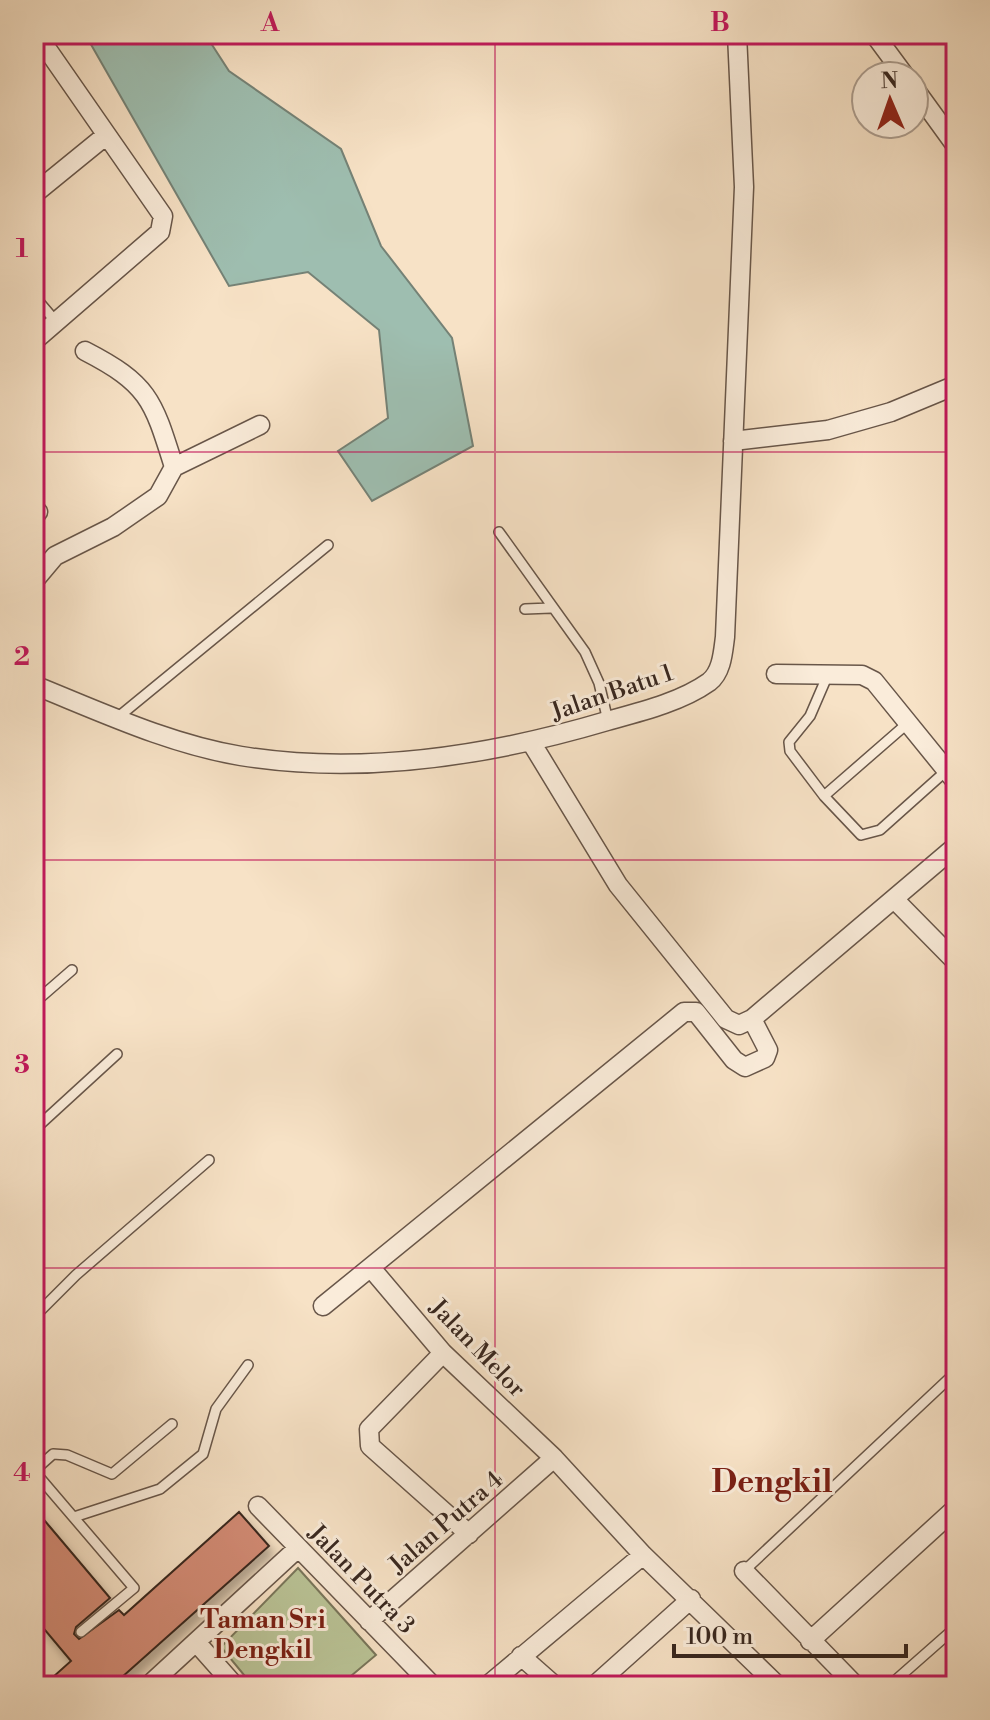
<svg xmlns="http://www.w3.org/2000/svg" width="990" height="1720" viewBox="0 0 990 1720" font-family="'Libre Bodoni',serif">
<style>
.green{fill:#bac497;stroke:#79765b;stroke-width:2}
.water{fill:#9ebeb0;stroke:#758276;stroke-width:2}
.building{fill:#d38b74;stroke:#38271f;stroke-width:2;filter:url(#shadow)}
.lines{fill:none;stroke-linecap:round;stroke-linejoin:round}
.service-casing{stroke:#685649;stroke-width:12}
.minor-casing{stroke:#685649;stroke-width:21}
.service{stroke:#faecda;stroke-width:9}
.minor{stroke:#faecda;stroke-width:18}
.grid{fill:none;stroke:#c2185b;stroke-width:2;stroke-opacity:0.55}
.labels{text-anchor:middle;stroke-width:6;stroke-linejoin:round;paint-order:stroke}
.street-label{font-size:24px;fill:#38271f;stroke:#faecda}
.neighbourhood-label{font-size:26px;font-weight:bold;fill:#7a1f14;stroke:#faecda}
.district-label{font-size:32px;font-weight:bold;fill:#7a1f14;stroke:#faecda}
.neatline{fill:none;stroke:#c2185b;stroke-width:3}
.grid-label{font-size:26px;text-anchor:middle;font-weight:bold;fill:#c2185b}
</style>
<defs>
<filter id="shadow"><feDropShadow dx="4.5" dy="8" stdDeviation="4" flood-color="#0004"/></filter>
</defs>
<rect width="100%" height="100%" fill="#f7e2c6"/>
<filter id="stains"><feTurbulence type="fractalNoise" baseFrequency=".0025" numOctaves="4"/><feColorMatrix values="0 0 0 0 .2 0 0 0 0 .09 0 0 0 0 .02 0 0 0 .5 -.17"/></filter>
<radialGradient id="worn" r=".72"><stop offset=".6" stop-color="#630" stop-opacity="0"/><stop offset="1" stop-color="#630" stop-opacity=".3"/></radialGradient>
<!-- green -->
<path class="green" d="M298,1568L376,1655L339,1686H253L221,1647Z"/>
<!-- water -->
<path class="water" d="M85,34H205L229,71L341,149L381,246L452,338L473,446L372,501L338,451L388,418L379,330L308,272L229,286Z"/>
<!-- building -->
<path class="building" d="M34,1508L110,1598L76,1627L74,1634L79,1639L119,1610L124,1615L239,1512L269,1546L112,1686H61L53,1677L71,1661L34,1617Z"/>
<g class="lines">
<!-- service casing -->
<g class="service-casing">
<path id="service" d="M34,296L57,323
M499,532L585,652L599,683L608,721
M525,609L551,608
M829,672L810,716L789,742L790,751L824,796L861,835L880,830L946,771
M117,718L328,545
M824,796L909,722
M34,1003L72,970
M34,1130L117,1054
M34,1317L76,1275L209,1160
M35,1470L53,1454L67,1455L112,1474L172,1424
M34,1471L134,1588L81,1632
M74,1517L160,1489L203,1454L216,1409L248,1365
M744,1571L956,1372
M34,1684L36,1686
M889,1686L956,1627"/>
</g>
<!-- minor casing -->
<g class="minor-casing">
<path id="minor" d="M874,34L905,76
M34,50L47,49L163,216L160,232L34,341
M914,88L956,146
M34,194L104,137
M85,351C149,384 153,400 174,467
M733,441L828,430L891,412L956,385
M34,508L38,512
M34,581L55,556L113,527L158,496L174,467L260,425
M776,674L862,675L874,681L956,782
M34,685C101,712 169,744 241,756C364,776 489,756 607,721C640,712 681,702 709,682C722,672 723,652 725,637L744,187L737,34
M531,742L618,885L726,1019L739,1025L752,1019L956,846
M894,899L956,962
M371,1268L443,1353L554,1458L643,1555L778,1686
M323,1306L684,1012H696L734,1060L745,1067L765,1058L768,1050L752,1019
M443,1353L369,1429L370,1446L469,1534
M258,1506L433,1686
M744,1571L856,1686
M369,1621L554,1458
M810,1641L956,1508
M196,1642L235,1686
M521,1656L555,1686
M148,1686L298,1548
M487,1686L643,1555
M594,1686L691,1599"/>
</g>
<!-- service -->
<use href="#service" class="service"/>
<!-- minor -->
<use href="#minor" class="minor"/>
</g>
<!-- grid -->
<path class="grid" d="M495,34V1686M34,452H956M34,860H956M34,1268H956"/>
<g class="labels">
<!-- street labels -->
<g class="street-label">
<text transform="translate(612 692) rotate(-19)" y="8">Jalan Batu 1</text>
<text transform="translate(478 1348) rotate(46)" y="8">Jalan Melor</text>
<text transform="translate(446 1522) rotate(-41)" y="8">Jalan Putra 4</text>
<text transform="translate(362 1579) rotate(46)" y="8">Jalan Putra 3</text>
</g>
<!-- neighbourhood labels -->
<g class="neighbourhood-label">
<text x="263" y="1628">Taman Sri<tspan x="263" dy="30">Dengkil</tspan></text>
</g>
<!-- district labels -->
<g class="district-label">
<text x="772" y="1492">Dengkil</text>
</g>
</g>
<!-- margin -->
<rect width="990" height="1720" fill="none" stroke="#f7e2c6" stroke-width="88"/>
<!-- north arrow -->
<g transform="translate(890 100) rotate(358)"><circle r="38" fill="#faecda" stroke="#ac9d8f" stroke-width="2"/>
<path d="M0-6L14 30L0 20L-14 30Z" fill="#8f2418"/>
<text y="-12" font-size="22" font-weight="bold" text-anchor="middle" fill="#38271f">N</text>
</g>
<!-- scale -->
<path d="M674 1644v12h232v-12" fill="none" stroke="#38271f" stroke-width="4"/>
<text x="686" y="1644" font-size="24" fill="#38271f" stroke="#faecda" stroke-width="6" paint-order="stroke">100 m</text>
<rect x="44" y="44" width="902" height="1632" class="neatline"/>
<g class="grid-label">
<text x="270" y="31">A</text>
<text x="720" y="31">B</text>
<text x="22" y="257">1</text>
<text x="22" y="665">2</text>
<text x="22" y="1073">3</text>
<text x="22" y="1481">4</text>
</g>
<rect width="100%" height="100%" filter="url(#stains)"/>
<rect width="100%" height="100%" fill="url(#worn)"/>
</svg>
